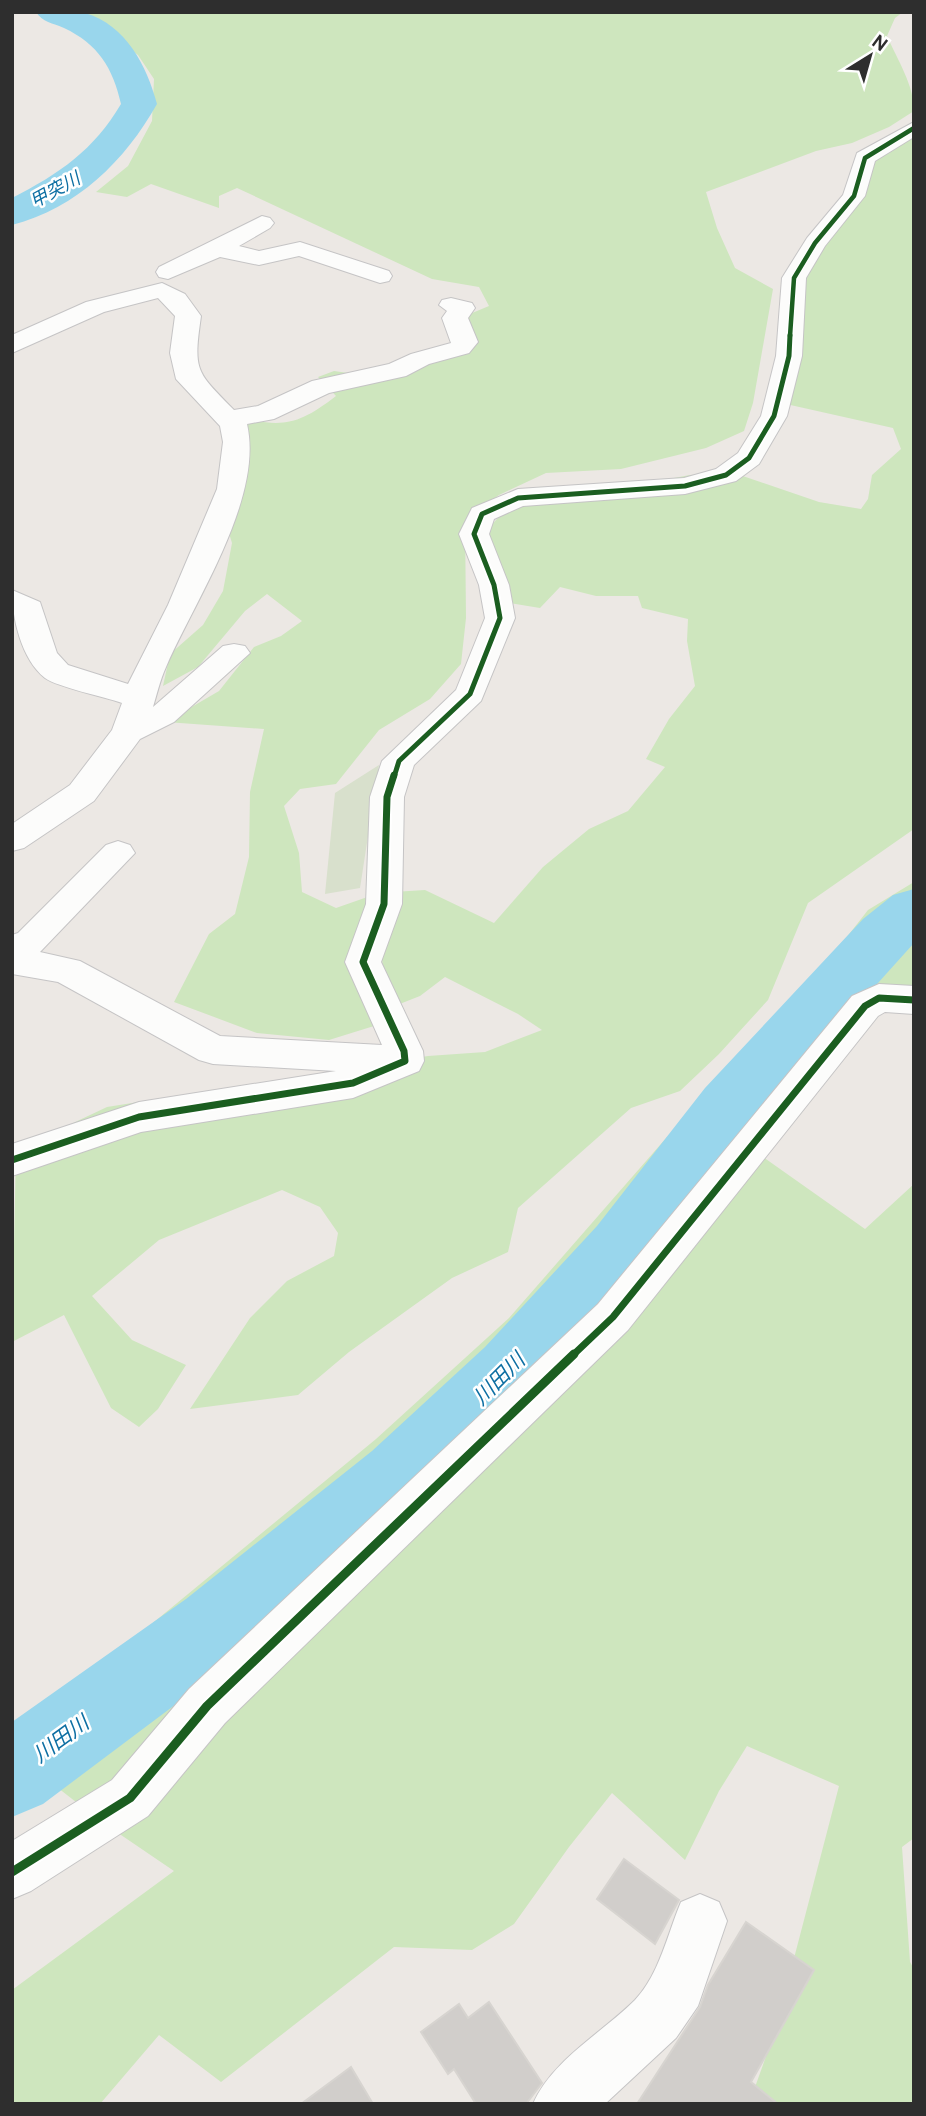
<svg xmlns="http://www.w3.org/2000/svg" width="926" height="2116" viewBox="0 0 926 2116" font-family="Overpass,'Noto Sans JP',sans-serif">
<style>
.green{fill:#cee6be}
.cemetery{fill:#d8e0cc}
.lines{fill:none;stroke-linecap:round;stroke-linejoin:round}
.river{fill:#99d6ec;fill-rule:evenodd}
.building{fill:#d1cecb;stroke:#d7d4d0;stroke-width:2}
.street-casing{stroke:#c5c4c5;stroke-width:2}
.street{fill:#fcfcfb;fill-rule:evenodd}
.cycleway-far3-casing{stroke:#fff;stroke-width:7}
.cycleway-far2-casing{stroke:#fff;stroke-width:9}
.cycleway-far1-casing{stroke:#fff;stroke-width:11}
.cycleway-casing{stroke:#fff;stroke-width:13}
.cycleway-far3{stroke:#1b5e20;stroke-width:4.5}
.cycleway-far2{stroke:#1b5e20;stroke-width:5}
.cycleway-far1{stroke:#1b5e20;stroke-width:7}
.cycleway{stroke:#1b5e20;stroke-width:9}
.labels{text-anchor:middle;stroke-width:5;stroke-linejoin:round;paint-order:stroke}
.far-water-label{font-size:18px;font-style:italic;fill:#0d6fa3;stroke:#fff}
.water-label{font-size:21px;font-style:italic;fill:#0d6fa3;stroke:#fff}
</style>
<rect width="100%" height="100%" fill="#ece8e4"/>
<!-- green -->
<path class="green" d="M78,12H903L895,18L887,36C898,61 914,85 914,111L889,127L852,143L816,151L706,192L717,228L735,268L773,289L753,403L744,431L706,448L621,469L546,473L499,495L465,520L466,618L461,664L430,699L379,730L336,784L300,789L284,806L299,853L302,892L336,908L376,894L374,1026L329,1040L257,1033L174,1002L209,934L235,914L249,857L250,792L264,729L166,722L219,691L254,647L281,636L302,621L267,594L245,611L198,667L163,686L170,654L203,625L223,591L232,543L218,497L237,417C284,428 298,425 336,396L318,377L334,371L355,374L383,368L422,351L463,343L465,316L489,306L479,287L432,279L237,188L219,196V208L151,184L127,197L96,192L128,166L152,121L154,79L138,55Z
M914,121V829L808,903L768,1000L719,1054L680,1091L631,1108L518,1208L508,1252L452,1278L349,1352L298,1395L190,1409L250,1318L287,1281L334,1256L338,1233L320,1207L282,1190L159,1240L92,1296L132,1340L186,1365L158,1409L139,1427L111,1408L64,1315L12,1342L16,1150L107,1107L428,1056L485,1052L542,1030L518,1014L445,977L420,996L392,1007L380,951L393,892L425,890L494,923L543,867L589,829L628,811L665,767L646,759L669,719L695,686L687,641L688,619L642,608L638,596H596L560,587L540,608L491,600L488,529L504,511L528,500L589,494L690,475L734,473L819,502L861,509L868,499L872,475L901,449L893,428L777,402L793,276L881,140Z
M914,882V1001L825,965L868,910Z
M667,1137L736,1138L865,1229L914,1184V1838L902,1847L910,1962L914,1969V2104H749L775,2031L839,1786L747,1746L719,1791L685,1860L612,1793L569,1847L514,1924L472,1950L394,1947L221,2082L159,2035L100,2104H12V1990L174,1871L99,1820L12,1752V1739L376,1439L509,1318Z"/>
<!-- cemetery -->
<path class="cemetery" d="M379,765L360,888L325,894L335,793Z"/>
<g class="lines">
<!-- river -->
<path class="river" d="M36,12C51,12 71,9 85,13C126,25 147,66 157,104C125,161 77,208 12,225V198C59,174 94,150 121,104C113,68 98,44 64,28C53,23 42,22 36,12Z
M914,889V943L751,1124L647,1266L537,1391L426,1499L244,1653L43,1804L12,1817V1722L186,1599L372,1451L485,1347L597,1226L705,1088L863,919L893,895Z"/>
</g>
<!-- building -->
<path class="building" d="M624,1859L679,1900L655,1944L597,1899Z
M746,1922L814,1970L751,2082L778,2104H637L700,2007L708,1985Z
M489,2002L542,2083L526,2104H476L454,2069L448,2074L421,2032L459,2004L468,2018Z
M351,2067L373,2104H301Z"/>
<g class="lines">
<!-- street casing -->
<g class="street-casing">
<path id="street" d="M914,122V137L875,161L865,196L825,246L806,278L802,356L787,416L759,464L736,481L685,494L523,506L494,519L489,534L509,585L515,618L481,701L414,765L404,797L402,904L381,962L423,1051L424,1061L419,1071L353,1098L141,1132L12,1176V1144L139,1102L336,1071L213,1064L199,1060L58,982L12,974V935L18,933L106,845L118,841L130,845L135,853L40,952L80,961L220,1036L382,1045L345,962L366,904L370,797L382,761L456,690L485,618L479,585L459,534L472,508L518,489L684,478L716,469L738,453L761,416L776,356L782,278L807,238L843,195L857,153Z
M262,216L270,218L274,223L270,228L239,246L259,251L300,242L389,271L392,276L389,281L380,283L299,256L259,265L220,257L168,279L159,277L156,272L159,267Z
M162,283L185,294L201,316C193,372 196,371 234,410L258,406L312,381L389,364L411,354L451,343L442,318L447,311L439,305L442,300L451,298L472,303L475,308L468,318L478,342L469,353L429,364L406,376L329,393L274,419L247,424C264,498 195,600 166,667C160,680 157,694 153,707L223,646L234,644L245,646L250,653L174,722L140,739L94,801L24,848L12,851V824L70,785L112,730L122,703C105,697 57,687 45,678C21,659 12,617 12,590L40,602L57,653L68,665L128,684L168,605L217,489L223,442L220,426L176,379L170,353L175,316L158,298L104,312L12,353V335L86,302Z
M879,984L914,986V1014L885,1012L878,1016L628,1330L225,1723L148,1816L31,1891L12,1899V1841L112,1780L189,1689L598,1304L852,996Z
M700,1894L719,1902L727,1921L698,2006L676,2038L605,2104H533C552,2060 602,2033 635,2000C660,1973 667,1935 681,1902Z"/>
</g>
<!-- street -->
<use href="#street" class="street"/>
<!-- cycleway-far3 casing -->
<g class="cycleway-far3-casing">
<path id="cycleway-far3" d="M790,336L794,278L815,243L854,196L865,158L914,128"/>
</g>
<!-- cycleway-far2 casing -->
<g class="cycleway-far2-casing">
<path id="cycleway-far2" d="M394,777L399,761L470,694L500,618L494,585L474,534L482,514L518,498L685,486L726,475L749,458L774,416L789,356L790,335"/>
</g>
<!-- cycleway-far1 casing -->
<g class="cycleway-far1-casing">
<path id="cycleway-far1" d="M12,1160L139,1117L353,1083L405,1061L404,1051L363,962L384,904L387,797L394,775
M572,1356L613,1317L865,1006L879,998L914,1000"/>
</g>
<!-- cycleway casing -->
<g class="cycleway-casing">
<path id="cycleway" d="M12,1872L130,1798L207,1706L574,1354"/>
</g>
<!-- cycleway-far3 -->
<use href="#cycleway-far3" class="cycleway-far3"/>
<!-- cycleway-far2 -->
<use href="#cycleway-far2" class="cycleway-far2"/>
<!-- cycleway-far1 -->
<use href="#cycleway-far1" class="cycleway-far1"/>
<!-- cycleway -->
<use href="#cycleway" class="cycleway"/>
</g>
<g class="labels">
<!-- far-water labels -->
<g class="far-water-label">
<text transform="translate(55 190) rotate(-29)" y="6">甲突川</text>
</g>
<!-- water labels -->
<g class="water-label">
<text transform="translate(499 1379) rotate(-45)" y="7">川田川</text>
<text transform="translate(61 1739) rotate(-36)" y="7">川田川</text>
</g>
</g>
<!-- border -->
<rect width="926" height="2116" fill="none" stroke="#2e2e2e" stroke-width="28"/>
<!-- north arrow -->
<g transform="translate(870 56) rotate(37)" stroke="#ffffff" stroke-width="5" paint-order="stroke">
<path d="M0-5L12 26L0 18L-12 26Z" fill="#2e2e2e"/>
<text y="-10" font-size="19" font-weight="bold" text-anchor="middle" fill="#2e2e2e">N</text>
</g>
</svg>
